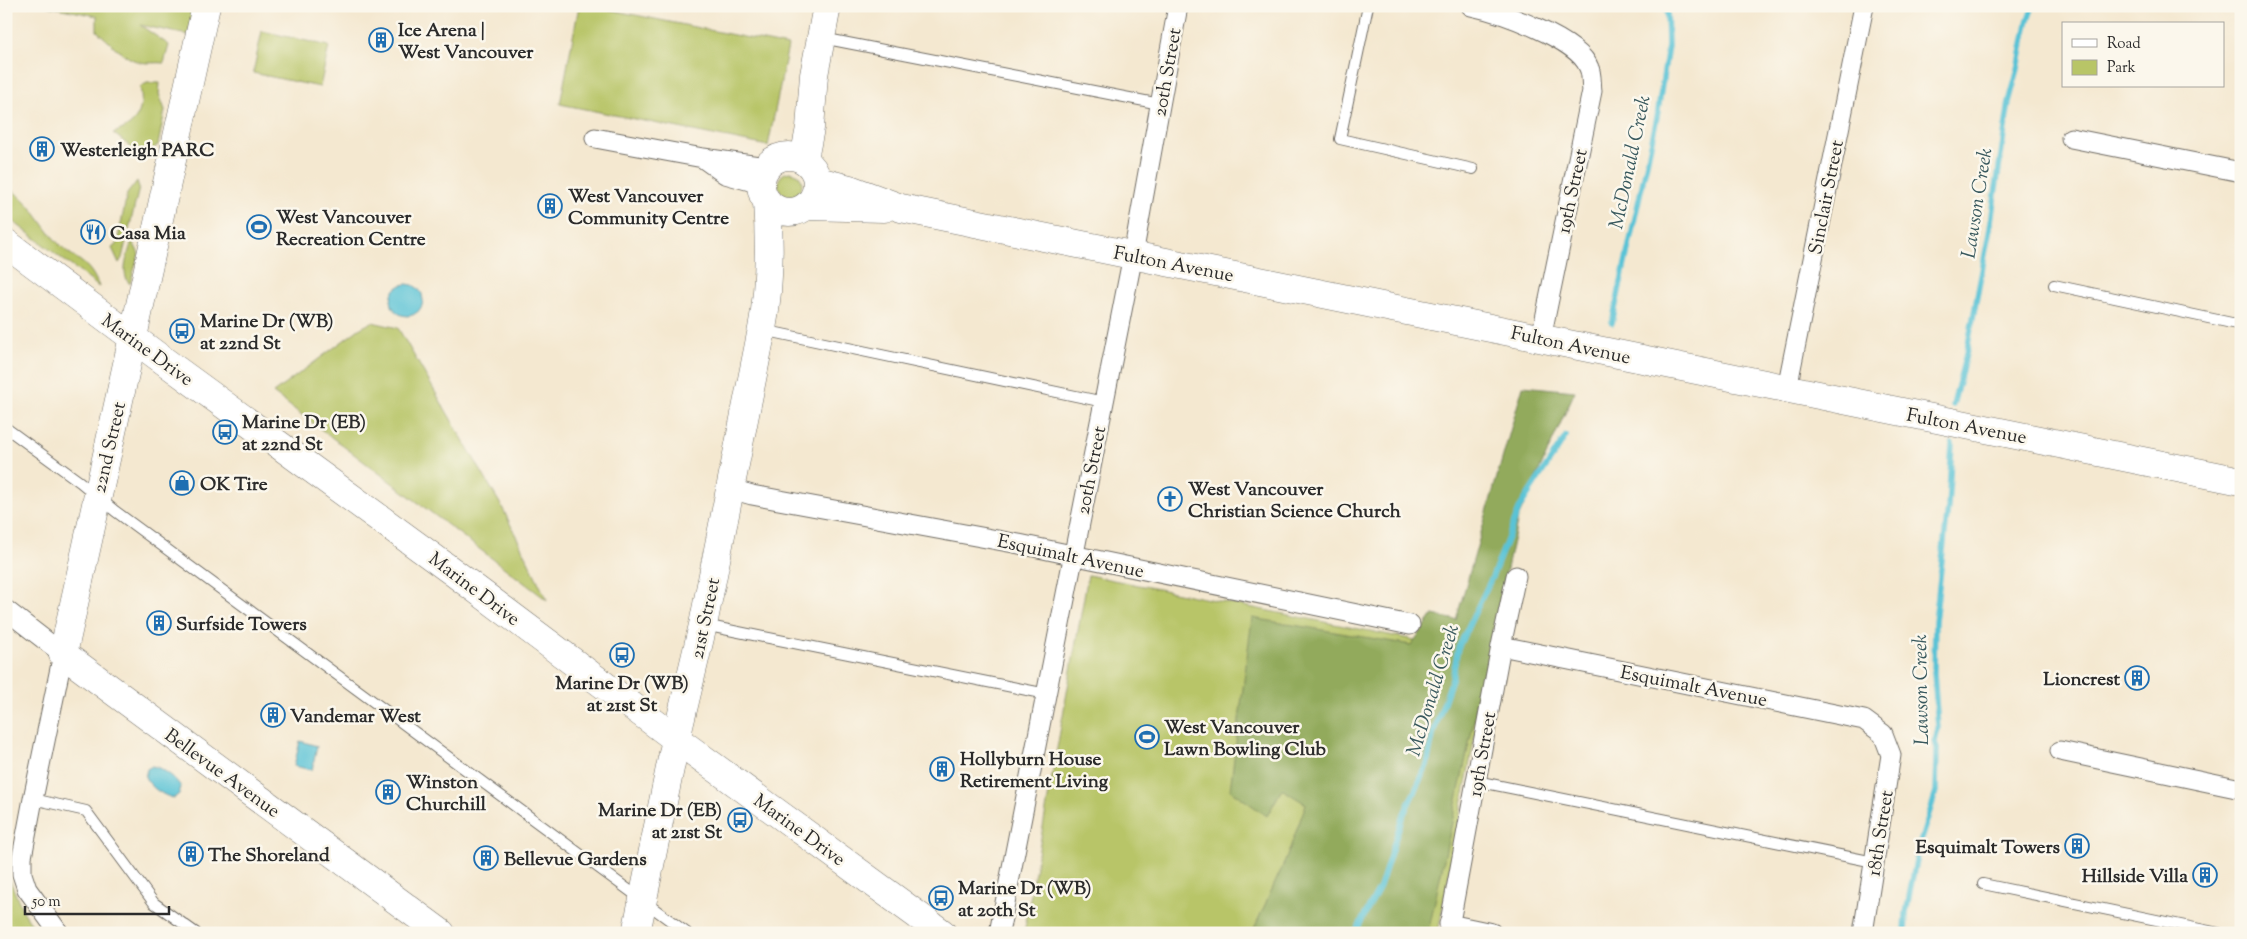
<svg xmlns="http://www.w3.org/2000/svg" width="2247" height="939" viewBox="0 0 2247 939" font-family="'Sorts Mill Goudy',serif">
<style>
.green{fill:#b8c567;stroke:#727849}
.forest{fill:#92aa5c;stroke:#5e6a44}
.water{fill:#5ac3d6;stroke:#427780}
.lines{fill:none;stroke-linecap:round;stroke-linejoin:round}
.stream{stroke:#5ac3d6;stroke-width:5.5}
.lane-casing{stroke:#716d65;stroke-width:12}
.street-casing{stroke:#716d65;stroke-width:21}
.secondary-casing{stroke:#716d65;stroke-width:29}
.lane{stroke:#fff;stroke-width:10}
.street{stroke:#fff;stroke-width:19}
.secondary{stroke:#fff;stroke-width:28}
.labels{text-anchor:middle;stroke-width:5;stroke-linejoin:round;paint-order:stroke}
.poi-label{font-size:19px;font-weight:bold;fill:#2b2b2b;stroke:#fbf7ec;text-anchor:start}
.street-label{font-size:19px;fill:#2b2b2b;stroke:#fbf7ec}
.water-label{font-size:20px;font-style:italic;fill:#39595e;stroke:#fbf7ec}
</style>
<rect width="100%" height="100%" fill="#fbf7ec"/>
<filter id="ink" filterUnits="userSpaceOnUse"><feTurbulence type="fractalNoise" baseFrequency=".02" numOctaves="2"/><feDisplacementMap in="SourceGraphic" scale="10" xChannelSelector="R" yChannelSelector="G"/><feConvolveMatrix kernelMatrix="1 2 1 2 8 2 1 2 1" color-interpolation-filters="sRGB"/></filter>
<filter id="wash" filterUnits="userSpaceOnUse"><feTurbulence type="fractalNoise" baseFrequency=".0096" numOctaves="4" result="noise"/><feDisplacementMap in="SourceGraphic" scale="20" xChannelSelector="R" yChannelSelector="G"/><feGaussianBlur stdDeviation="1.12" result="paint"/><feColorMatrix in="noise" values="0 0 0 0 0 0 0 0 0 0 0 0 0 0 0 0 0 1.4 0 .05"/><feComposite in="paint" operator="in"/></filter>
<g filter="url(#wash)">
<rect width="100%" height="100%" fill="#f4e8d0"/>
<!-- green -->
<path class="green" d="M47,6H189L192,14L188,35L140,25L169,45L164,63C156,62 147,64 140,62C124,59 109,41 97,31V16Z
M579,6H591L788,46L768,146L560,104Z
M262,31L329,46L320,87L253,73Z
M147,83H160L159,94L165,110L158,145L148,152L145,158L113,133C136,126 145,111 140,87Z
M778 184a12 12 0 1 1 24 0a12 12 0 1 1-24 0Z
M137,181L139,188L122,258L119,263L112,248L117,244L127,194Z
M6,188C31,198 42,227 60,245C77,262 89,260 99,287L6,216Z
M132,240L139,254L130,284C119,273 129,253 132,240Z
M372,322L398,328L502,507L547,600L273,393L359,329Z
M1088,575L1490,655L1438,933H1024Z
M7,874L23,911L35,929L34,933H6Z"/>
<!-- forest -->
<path class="forest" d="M1523,386L1575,391L1518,518L1428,933H1252L1286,859L1306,804L1282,789L1267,816L1230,790L1252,618L1411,645L1433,615L1456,620Z"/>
<!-- water -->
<path class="water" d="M391 300a16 16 0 1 1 32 0a16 16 0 1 1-32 0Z
M300,741L317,746L312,770L294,766Z
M152,766C163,768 175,777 181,787L179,794L174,798C163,796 150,787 145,777L147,769Z"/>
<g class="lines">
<!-- stream -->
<path class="stream" d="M1612,323L1657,117L1668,46L1667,6
M1953,405L1967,350L1990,228L2009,102L2018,69L2027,23L2033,6
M1355,933L1380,887L1402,818L1427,765L1434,731L1452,679L1458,648L1493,575L1520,507L1566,436
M1905,933L1906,913L1918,849L1936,792L1937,748L1935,742L1938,728L1934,672L1935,622L1948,507L1952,444"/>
</g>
</g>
<g filter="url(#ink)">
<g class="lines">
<!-- lane casing -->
<g class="lane-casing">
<path id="lane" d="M1368,6L1340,139L1473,169
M822,38L1160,104
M2054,285L2241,325
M763,330L1104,402
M6,428L80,482L115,511L687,933
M704,625L1047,694
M1476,781L1874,862
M33,799L86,811L154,903L196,933
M1983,884L2219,933"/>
</g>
<!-- street casing -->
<g class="street-casing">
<path id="street" d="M1471,6C1500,12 1579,39 1589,68C1592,74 1591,84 1592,91L1541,338
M595,138L703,158L766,167
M2071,138L2241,172
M704,159L725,174L761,184
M1787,388L1864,6
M731,489L752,495L1019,544L1410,625
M6,610L63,654L33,799L22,857V874L27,889L59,933
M1501,646L1864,720L1883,734L1891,755L1863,933
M2060,751L2241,789
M1449,924L1492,933
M999,933L1133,255L1178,6
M1448,933L1501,646L1516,576"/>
</g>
<!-- secondary casing -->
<g class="secondary-casing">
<path id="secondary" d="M206,6L63,654L441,933
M761 184a28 28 0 1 1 56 0a28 28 0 1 1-56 0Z
M804,159L810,128L814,75L827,6
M818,181L850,189L901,208L2241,481
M808,206L884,208
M6,243L156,355L453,572L676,739L942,933
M636,933L676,739L703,625L762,329C770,287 770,244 767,201"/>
</g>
<!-- lane -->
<use href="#lane" class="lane"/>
<!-- street -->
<use href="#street" class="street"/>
<!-- secondary -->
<use href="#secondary" class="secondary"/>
</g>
</g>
<!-- icons -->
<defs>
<g id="building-ring" transform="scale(1.25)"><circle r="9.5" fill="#fbf7ec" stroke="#1f6fb2" stroke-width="1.5"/><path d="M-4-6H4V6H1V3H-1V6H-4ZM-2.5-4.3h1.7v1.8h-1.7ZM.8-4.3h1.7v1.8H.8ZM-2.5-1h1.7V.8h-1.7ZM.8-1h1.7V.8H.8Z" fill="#1f6fb2"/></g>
<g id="stadium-ring" transform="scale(1.25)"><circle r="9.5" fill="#fbf7ec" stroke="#1f6fb2" stroke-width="1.5"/><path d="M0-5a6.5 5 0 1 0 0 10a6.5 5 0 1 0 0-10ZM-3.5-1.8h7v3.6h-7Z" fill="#1f6fb2"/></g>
<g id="restaurant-ring" transform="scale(1.25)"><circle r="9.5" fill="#fbf7ec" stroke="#1f6fb2" stroke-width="1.5"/><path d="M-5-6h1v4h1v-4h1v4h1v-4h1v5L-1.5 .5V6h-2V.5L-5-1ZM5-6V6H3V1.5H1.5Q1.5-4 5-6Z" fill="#1f6fb2"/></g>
<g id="bus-ring" transform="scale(1.25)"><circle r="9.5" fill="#fbf7ec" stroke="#1f6fb2" stroke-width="1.5"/><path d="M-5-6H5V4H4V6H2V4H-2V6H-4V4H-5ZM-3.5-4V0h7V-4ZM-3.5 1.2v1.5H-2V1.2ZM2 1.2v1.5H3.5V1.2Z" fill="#1f6fb2"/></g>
<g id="shop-ring" transform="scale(1.25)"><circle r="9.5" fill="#fbf7ec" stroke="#1f6fb2" stroke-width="1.5"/><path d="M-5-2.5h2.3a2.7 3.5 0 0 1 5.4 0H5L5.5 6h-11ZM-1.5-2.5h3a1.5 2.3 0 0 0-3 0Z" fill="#1f6fb2"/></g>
<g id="church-ring" transform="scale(1.25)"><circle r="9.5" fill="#fbf7ec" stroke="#1f6fb2" stroke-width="1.5"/><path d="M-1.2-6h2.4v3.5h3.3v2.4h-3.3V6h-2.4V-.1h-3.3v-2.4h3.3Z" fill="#1f6fb2"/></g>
</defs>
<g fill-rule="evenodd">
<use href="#building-ring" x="381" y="40"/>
<use href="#building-ring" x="42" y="149"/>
<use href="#building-ring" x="550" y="206"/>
<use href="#stadium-ring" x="259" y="227"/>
<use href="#restaurant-ring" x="93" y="232"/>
<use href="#bus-ring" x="182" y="331"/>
<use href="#bus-ring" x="225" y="432"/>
<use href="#shop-ring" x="182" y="483"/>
<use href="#church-ring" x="1170" y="499"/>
<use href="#building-ring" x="159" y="623"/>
<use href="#bus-ring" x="622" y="655"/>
<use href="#building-ring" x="2137" y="678"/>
<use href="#building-ring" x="273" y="715"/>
<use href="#stadium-ring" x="1147" y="737"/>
<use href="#building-ring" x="942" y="769"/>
<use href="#building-ring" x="388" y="792"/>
<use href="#bus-ring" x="740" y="820"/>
<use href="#building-ring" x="2077" y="846"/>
<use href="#building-ring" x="191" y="854"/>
<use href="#building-ring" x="486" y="858"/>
<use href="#building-ring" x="2205" y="875"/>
<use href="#bus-ring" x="941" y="898"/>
</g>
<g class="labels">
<!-- poi labels -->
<g class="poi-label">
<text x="398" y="36">Ice Arena |<tspan x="398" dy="22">West Vancouver</tspan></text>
<text x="60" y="156">Westerleigh PARC</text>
<text x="568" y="202">West Vancouver<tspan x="568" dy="22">Community Centre</tspan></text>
<text x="276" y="223">West Vancouver<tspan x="276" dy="22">Recreation Centre</tspan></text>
<text x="110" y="239">Casa Mia</text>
<text x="200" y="327">Marine Dr (WB)<tspan x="200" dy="22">at 22nd St</tspan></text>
<text x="242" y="428">Marine Dr (EB)<tspan x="242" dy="22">at 22nd St</tspan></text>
<text x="200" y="490">OK Tire</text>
<text x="1188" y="495">West Vancouver<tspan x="1188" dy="22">Christian Science Church</tspan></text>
<text x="176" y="630">Surfside Towers</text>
<text x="2120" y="685" text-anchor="end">Lioncrest</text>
<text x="622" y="689" text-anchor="middle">Marine Dr (WB)<tspan x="622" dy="22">at 21st St</tspan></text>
<text x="290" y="722">Vandemar West</text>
<text x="1164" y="733">West Vancouver<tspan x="1164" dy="22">Lawn Bowling Club</tspan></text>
<text x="960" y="765">Hollyburn House<tspan x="960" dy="22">Retirement Living</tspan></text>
<text x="406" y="788">Winston<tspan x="406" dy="22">Churchill</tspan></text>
<text x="722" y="816" text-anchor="end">Marine Dr (EB)<tspan x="722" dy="22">at 21st St</tspan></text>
<text x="2060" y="853" text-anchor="end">Esquimalt Towers</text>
<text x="208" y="861">The Shoreland</text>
<text x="504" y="865">Bellevue Gardens</text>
<text x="2188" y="882" text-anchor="end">Hillside Villa</text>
<text x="958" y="894">Marine Dr (WB)<tspan x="958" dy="22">at 20th St</tspan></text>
</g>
<!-- street labels -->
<g class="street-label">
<text transform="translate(1166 72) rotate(-80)" y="7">20th Street</text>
<text transform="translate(1571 191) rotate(-78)" y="7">19th Street</text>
<text transform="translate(1825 197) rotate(-79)" y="7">Sinclair Street</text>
<text transform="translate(1174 263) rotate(11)" y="7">Fulton Avenue</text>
<text transform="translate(1571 344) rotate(12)" y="7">Fulton Avenue</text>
<text transform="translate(148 349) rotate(36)" y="7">Marine Drive</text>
<text transform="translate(1967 425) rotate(11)" y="7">Fulton Avenue</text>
<text transform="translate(108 447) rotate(-77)" y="7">22nd Street</text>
<text transform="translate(1090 470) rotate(-79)" y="7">20th Street</text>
<text transform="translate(1071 555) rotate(12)" y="7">Esquimalt Avenue</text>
<text transform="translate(475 588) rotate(37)" y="7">Marine Drive</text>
<text transform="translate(704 618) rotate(-78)" y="7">21st Street</text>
<text transform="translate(1694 685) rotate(11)" y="7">Esquimalt Avenue</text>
<text transform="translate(1481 754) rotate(-80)" y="7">19th Street</text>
<text transform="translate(223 772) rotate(36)" y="7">Bellevue Avenue</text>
<text transform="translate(800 829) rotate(36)" y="7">Marine Drive</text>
<text transform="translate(1879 833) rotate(-81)" y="7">18th Street</text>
</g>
<!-- water labels -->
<g class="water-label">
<text transform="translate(1629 162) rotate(-78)" y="7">McDonald Creek</text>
<text transform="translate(1976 203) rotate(-81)" y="7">Lawson Creek</text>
<text transform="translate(1432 690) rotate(-73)" y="7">McDonald Creek</text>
<text transform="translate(1920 690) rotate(-91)" y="7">Lawson Creek</text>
</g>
</g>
<!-- margin -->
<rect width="2247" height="939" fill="none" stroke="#fbf7ec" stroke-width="25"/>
<!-- legend -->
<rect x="2062" y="22" width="162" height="65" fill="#fbf7ec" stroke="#a8a59f"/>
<rect x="2072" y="39" width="25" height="8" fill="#ffffff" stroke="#a8a59f"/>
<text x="2107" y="48" font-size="15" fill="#2b2b2b">Road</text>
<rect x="2072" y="60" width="25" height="15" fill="#b8c567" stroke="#a8a59f"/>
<text x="2107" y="72" font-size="15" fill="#2b2b2b">Park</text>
<!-- scale -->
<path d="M25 906v8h144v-8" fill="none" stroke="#2b2b2b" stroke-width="2.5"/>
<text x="32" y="906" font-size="15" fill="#2b2b2b" stroke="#fbf7ec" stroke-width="4" paint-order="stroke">50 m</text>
</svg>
